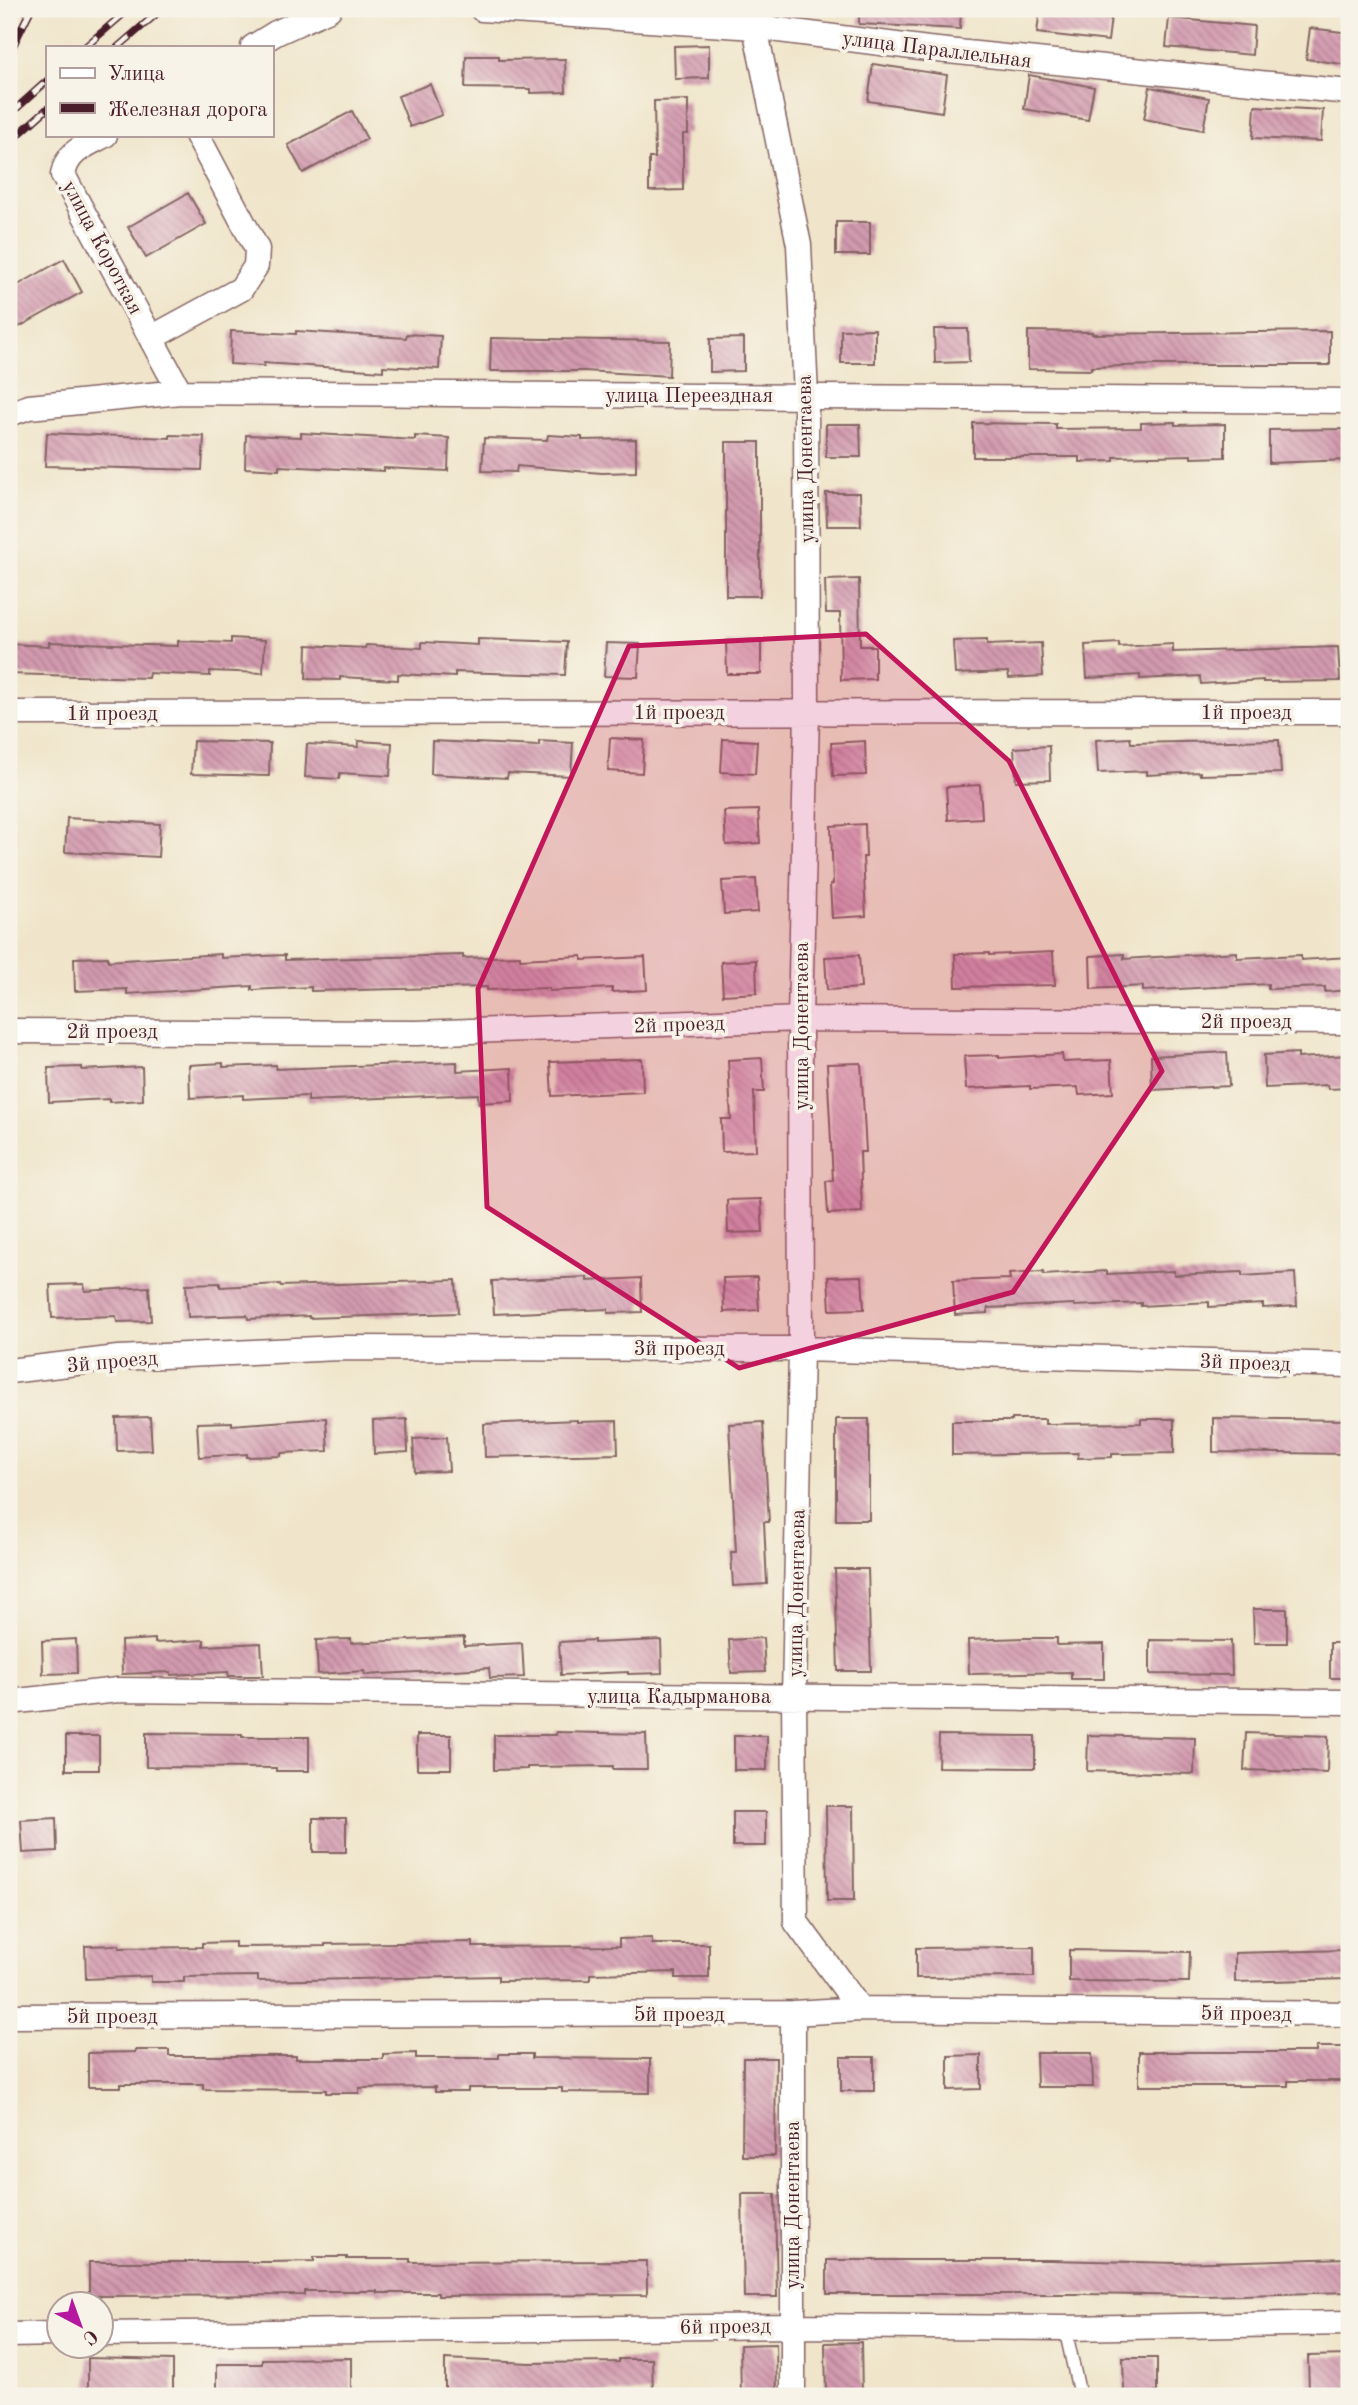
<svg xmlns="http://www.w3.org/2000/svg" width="1358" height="2405" viewBox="0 0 1358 2405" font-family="'Old Standard TT',serif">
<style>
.building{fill:url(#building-back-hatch)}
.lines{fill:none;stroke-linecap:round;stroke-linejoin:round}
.lane-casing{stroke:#846463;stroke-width:15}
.street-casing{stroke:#846463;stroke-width:27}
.lane{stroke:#fff;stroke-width:12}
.street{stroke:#fff;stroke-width:24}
.rail-casing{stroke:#4a1f2b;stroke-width:8}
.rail{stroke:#f7f3e8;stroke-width:5;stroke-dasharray:16;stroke-linecap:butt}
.marked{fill:#c2185b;fill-opacity:0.2;stroke:#c2185b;stroke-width:5;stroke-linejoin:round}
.labels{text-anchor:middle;stroke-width:7;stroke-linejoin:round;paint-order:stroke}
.street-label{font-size:21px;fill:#4a1f2b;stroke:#f7f3e8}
</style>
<defs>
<pattern id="building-back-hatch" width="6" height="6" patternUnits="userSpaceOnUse" patternTransform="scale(1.75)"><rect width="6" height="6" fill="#d39aaf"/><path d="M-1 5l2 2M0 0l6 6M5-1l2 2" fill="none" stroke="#ad7d8f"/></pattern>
</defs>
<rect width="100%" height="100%" fill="#f7f3e8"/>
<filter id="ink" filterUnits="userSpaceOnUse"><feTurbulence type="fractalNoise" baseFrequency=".0143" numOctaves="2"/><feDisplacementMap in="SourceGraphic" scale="14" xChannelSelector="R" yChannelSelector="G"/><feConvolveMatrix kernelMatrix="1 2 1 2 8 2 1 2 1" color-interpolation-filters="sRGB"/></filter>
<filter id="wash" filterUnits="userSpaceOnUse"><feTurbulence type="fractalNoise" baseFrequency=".00686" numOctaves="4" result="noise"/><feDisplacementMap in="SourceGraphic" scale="28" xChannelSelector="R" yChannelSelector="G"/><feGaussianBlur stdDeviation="1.57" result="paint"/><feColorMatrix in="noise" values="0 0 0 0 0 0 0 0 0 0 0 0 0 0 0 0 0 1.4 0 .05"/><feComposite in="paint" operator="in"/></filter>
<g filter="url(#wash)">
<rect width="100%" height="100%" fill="#f0e5ca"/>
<g id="blocks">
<!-- building -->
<path class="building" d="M859,9H961L960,29L859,24Z
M1040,9H1112L1108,41L1037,33Z
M1169,18L1254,26L1252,55L1166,47Z
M1310,28L1349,33V65L1306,59Z
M709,45V78L675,79L674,46Z
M466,56H499V60L565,59L566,92L531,93V89L465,88Z
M873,64L947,75L942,112L868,101Z
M1029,75L1094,87L1088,120L1024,109Z
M430,84L442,115L410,127L398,96Z
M1150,87L1209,98L1203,130L1144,119Z
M688,100V134H683V190L649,191V158H655L654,101Z
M1255,106L1323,110L1321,141L1253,138Z
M352,111L367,139L303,173L288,145Z
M188,193L206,224L146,258L128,227Z
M836,222H870V255H836Z
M64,259L82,292L19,327L9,308V290Z
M875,329V363H841V330Z
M934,329H968L969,362L935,363Z
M231,331L296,334V331L406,338L407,334L441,336L439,369L383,366V371L264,363V366L230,364Z
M1028,331L1092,332V334L1330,331V365H1155L1091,367V370L1028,369Z
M491,338L670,341L669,376L584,371H490Z
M744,338V371L710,372V339Z
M1175,422V425L1225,424V457L1191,458V455L1114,457V461L1080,462V457H973V423L1056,424V429L1141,428V423Z
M826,424H860L861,457H826Z
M1349,429V460L1269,463V430Z
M47,433L170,438V435L204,436L202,470L45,466Z
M301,433L415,440V436L449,438L448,471L384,468V471L279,466V470L245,468L246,435L301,437Z
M548,435L582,437V440L636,439V472L602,473L517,466L516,472L482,471L484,438L547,440Z
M726,442H760V596H726Z
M826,493H860L861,526H827Z
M859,579L860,646H875V679L841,680L840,613H826L825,580Z
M231,638L265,640L263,673L210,671V676L149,673L148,678L9,674V644L49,646V642L178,646V641L231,643Z
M478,639L567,642L565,675L455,672V677L398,674V680L340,677V680L306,679L307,645L365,648L366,645L422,648V642L478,645Z
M761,640V674H727L726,641Z
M987,640V645L1041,643L1043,676L1009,678L1008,672L955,674L953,641Z
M606,643L640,644L638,677L604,676Z
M1119,643V647L1173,644V652L1338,647L1340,681L1263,682V680L1201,684L1200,676L1140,679V675L1087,678L1085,645Z
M610,738L644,740L642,773L608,771Z
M1130,738L1131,743L1279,740L1281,773L1200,775V772L1147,775V771L1098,773L1096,740Z
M723,739L757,741L755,774L721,772Z
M193,741L270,743L269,776L191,774Z
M358,741L392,743L390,776L340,773L339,779L305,777L307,744L358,747Z
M432,741L539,746V741L573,743L571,776L508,773L507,778L431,774Z
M865,741L866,775L833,776L831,743Z
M1049,746L1050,780L1016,781L1014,748Z
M980,785L982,818L948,820L946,787Z
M758,810L760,843L726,845L724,811Z
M67,818L160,824L158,857L65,852Z
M865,824L866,857H863L866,916L832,918L830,885L833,884L831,826Z
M756,879L758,912L724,914L722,881Z
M1053,952L1055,985L956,987L955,954L989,953V955Z
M1237,952V958L1301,955V960L1349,957V990L1325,992V987L1268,989V984L1143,991V986L1091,989L1090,956L1124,954V959Z
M221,954V958L285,955V960L463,955V958L520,956V959L582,956V960L645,957L647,990L612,992V988L549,991V988L487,990V987L311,991V987L252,990V986L127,994V989L75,991L74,958L108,957V961Z
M859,955L861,988L827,990L825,957Z
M756,960L757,993L723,995L721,962Z
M1227,1052L1229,1086L1152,1090L1151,1056Z
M1298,1053V1058L1349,1055V1088L1328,1089L1327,1085L1265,1088L1264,1055Z
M1062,1054L1063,1062L1111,1060L1113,1093L1079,1095L1078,1087L1030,1089V1086L966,1089L964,1056L999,1055V1058Z
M762,1058L764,1092H754L756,1151L722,1152L721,1119H731L728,1060Z
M642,1059L643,1092L552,1096L550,1062Z
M457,1062V1071L512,1068L513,1101L479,1103L478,1094L308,1101V1096L243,1099V1095L190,1098L189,1065L223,1063V1067L276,1065V1069Z
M861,1063L866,1152H860L862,1212L828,1214L826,1181L833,1180L827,1064Z
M82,1067V1070L142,1067L143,1100L109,1102V1099L49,1102L48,1068Z
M761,1199L763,1232L728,1233L727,1200Z
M1107,1271V1274L1174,1271V1275L1242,1272V1276L1295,1273L1297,1306L1263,1308V1304L1209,1307V1302L1141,1306V1303L1074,1306V1304L988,1308V1313L955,1315L953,1281L1010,1279L1009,1274L1043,1272L1044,1275Z
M862,1276L864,1309L830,1310L828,1277Z
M587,1277V1281L641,1278L642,1312L608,1313V1309L494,1314L492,1281Z
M757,1277L759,1310L724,1312L723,1278Z
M456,1280L458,1313L309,1318V1316L248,1319L247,1315L188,1317L186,1284L220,1283V1287L280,1284L281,1286Z
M84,1284L85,1291L149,1287L151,1321L117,1322L116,1316L52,1318L50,1285Z
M150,1417L152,1450L117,1451L116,1418Z
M326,1418L328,1451L281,1453V1456L247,1457V1454L199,1457L197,1423L232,1422V1425Z
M1213,1418L1349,1420V1454L1213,1452Z
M407,1419L408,1452L374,1454L373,1421Z
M836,1419H869V1520H836Z
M1012,1419H1045V1424L1141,1423V1419H1174V1453L1112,1454V1457L1078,1458V1453L952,1455V1421H1012Z
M577,1420V1422L617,1421L618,1454L485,1457L484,1424Z
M763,1422L769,1522H764L767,1584L733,1586L731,1552H736L729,1424Z
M447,1437L449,1471L415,1472L413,1439Z
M835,1569H868L871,1671H838Z
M1253,1609H1287V1643H1254Z
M464,1637V1646L522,1643L524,1677L490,1678L489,1668L365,1675L364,1671L318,1674L316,1640L351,1639V1643Z
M763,1638L765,1672L731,1673L729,1640Z
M1024,1638H1057V1645L1104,1644V1679H1071V1672L969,1674L968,1640Z
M76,1639L77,1673L43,1674L42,1641Z
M155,1639V1643L204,1640V1646L261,1643L263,1676H229L228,1672L171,1675V1672L122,1674L121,1641Z
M594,1640V1643L661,1640L662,1673L628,1674V1672L561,1675L559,1642Z
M1150,1640L1231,1641L1232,1675L1150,1674Z
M1330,1643H1349V1678H1330Z
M556,1732L646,1734L647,1769H613V1766L527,1767V1769L494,1770V1735H556Z
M146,1733L242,1734V1737H309V1771H276V1768L146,1767Z
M1246,1733L1328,1736L1327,1773L1244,1770Z
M417,1735H451V1769H417Z
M939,1735L1035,1736V1768L938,1767Z
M1088,1735L1195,1738L1194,1774L1087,1771Z
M66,1736H99V1770H66Z
M734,1736H767V1770H734Z
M826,1806H853L854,1901H827Z
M733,1812H766V1846H733Z
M56,1818L57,1851L23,1853L21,1820Z
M313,1818H346V1852H313Z
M652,1938V1944H709V1978H676V1972L590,1974V1980L498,1981V1976L258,1981V1976L184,1977V1982H151V1976L86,1979L85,1946L119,1945V1948L202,1947V1943L235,1942V1947L325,1946V1944L473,1942V1947L619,1946V1939Z
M1034,1947V1977L916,1978V1948Z
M1069,1950L1190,1952L1189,1982L1069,1981Z
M1347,1950L1348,1979L1235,1982V1953Z
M1316,2047H1349V2081H1288V2086H1139V2052H1316Z
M135,2050H169V2056H296V2059H383V2054L416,2053V2058H499V2054H532V2058L650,2059V2093L562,2092V2088H468V2092H435V2087L359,2088V2093H326V2090L203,2089V2084H121V2087H88V2053L135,2052Z
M1036,2053H1092L1093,2087H1037Z
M981,2055V2089L948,2090V2056Z
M841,2057H874V2091H841Z
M743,2058H776L775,2156H742Z
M742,2194H775L777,2297H744Z
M314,2257H347V2259H410V2262L647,2261V2295L438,2296V2293H377V2291H304V2295L89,2296V2262H271L314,2261Z
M1349,2258V2292L1203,2296L1083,2294H827V2260H1050L1177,2263Z
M861,2342L862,2396H826L825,2343Z
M776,2344L777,2396H741L740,2345Z
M1349,2355V2391L1309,2392L1308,2356Z
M88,2358L173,2360V2394H140V2392L88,2393Z
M351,2358V2393L250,2394V2396H217V2364H262V2359Z
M1123,2358H1157V2392L1124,2393Z
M445,2359L529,2363L619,2362V2359H652L653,2393H595V2396L445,2394Z"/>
</g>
</g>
<g filter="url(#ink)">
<use href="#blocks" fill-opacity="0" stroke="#846463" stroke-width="2"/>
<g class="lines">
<!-- lane casing -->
<g class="lane-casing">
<path id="lane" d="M1065,2328L1080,2396"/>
</g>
<!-- street casing -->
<g class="street-casing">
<path id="street" d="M482,9L755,27L928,49L1349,92
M755,27L799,245L806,396L807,712L800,1019L801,1349L794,1697L796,1922L860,2009
M253,47L276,33L329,9
M105,135C85,146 67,151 63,175L180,392
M151,338L241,289L256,266L257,249L197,135
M9,414L29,407L180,392L1349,401
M9,713L1349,712
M9,1031L417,1033L800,1019L1349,1022
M9,1371L118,1358L339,1348L801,1349L1349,1365
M9,1702L118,1690L1349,1702
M793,2013V2396
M9,2016L793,2013L860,2009L1349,2014
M102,2334L792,2326L1065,2328L1349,2323
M9,2335L60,2334"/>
</g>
<!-- lane -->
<use href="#lane" class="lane"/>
<!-- street -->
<use href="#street" class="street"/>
<!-- rail casing -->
<g class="rail-casing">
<path id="rail" d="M85,47L129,9
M118,47L162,9
M9,54L31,9
M9,115L47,81
M9,143L47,109"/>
</g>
<!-- rail -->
<use href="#rail" class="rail"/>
</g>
</g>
<!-- marked area -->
<path class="marked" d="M866,634L1009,761L1162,1071L1013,1292L739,1368L487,1207L478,989L629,646Z"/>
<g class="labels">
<!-- street labels -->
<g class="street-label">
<text transform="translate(937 49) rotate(7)" y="7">улица Параллельная</text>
<text transform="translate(103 247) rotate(62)" y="7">улица Короткая</text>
<text x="689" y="402">улица Переездная</text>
<text transform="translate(805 459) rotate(-91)" y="7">улица Донентаева</text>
<text x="679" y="719">1й проезд</text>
<text x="1246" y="719">1й проезд</text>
<text x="112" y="720">1й проезд</text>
<text x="1246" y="1028">2й проезд</text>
<text transform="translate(679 1024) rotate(-2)" y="7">2й проезд</text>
<text transform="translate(801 1026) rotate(-90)" y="7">улица Донентаева</text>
<text x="112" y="1038">2й проезд</text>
<text x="679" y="1355">3й проезд</text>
<text transform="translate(112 1361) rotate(-5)" y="7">3й проезд</text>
<text transform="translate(1245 1362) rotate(2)" y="7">3й проезд</text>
<text transform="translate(796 1593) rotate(-89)" y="7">улица Донентаева</text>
<text x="679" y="1703">улица Кадырманова</text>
<text transform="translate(1246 2013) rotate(1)" y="7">5й проезд</text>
<text x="679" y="2021">5й проезд</text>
<text x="112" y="2023">5й проезд</text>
<text transform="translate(792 2205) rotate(-90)" y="7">улица Донентаева</text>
<text transform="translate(725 2326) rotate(-1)" y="7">6й проезд</text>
</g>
</g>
<!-- margin -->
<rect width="1358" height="2405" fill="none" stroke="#f7f3e8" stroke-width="35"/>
<!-- legend -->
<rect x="46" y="46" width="228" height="91" fill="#f7f3e8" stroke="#b29e9c" stroke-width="2"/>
<rect x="60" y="68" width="35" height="10" fill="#ffffff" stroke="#b29e9c" stroke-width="2"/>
<text x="108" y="80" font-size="21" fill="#4a1f2b">Улица</text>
<rect x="60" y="103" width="35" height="10" fill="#4a1f2b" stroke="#b29e9c" stroke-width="2"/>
<text x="108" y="116" font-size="21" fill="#4a1f2b">Железная дорога</text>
<!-- north arrow -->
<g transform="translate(80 2325) rotate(139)"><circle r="33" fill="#f7f3e8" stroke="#b29e9c" stroke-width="2"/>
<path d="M0-5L12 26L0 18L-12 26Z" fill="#b5179e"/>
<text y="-10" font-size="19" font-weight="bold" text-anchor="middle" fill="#4a1f2b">С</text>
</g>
</svg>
